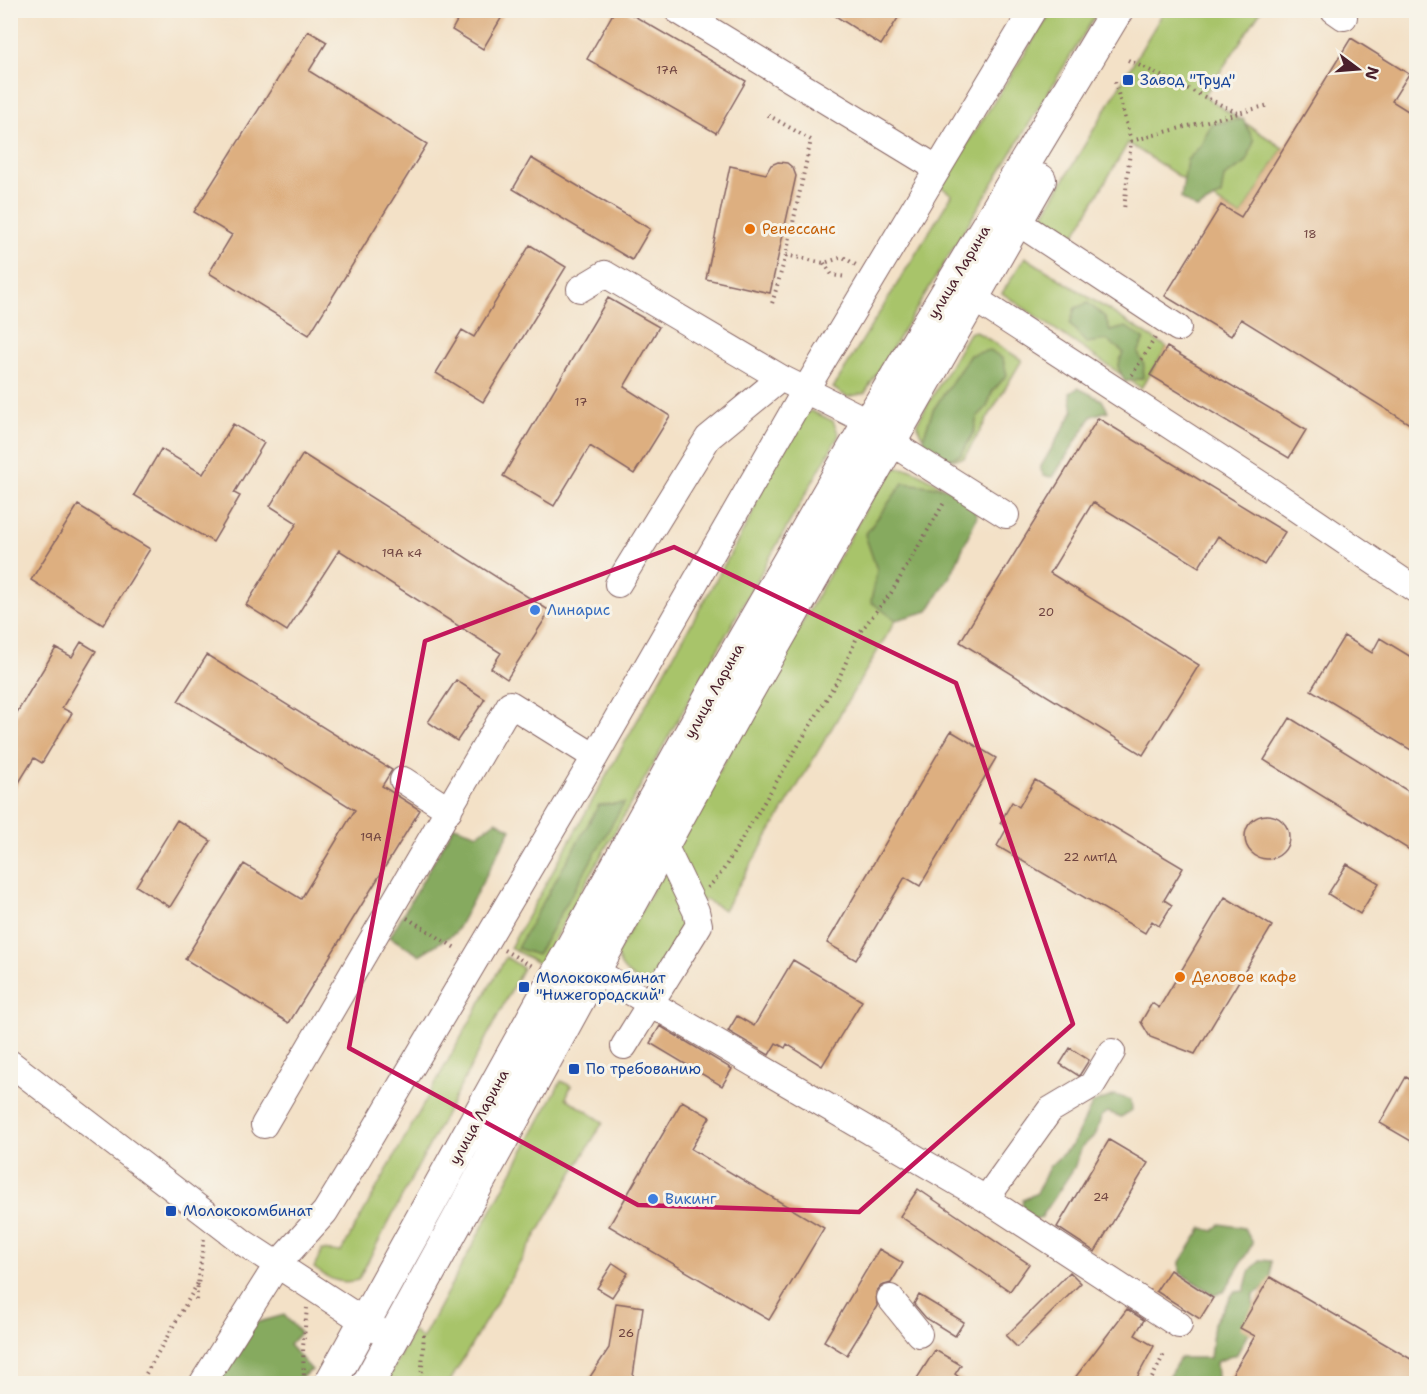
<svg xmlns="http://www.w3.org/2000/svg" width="1427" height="1394" viewBox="0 0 1427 1394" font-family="'Shantell Sans',sans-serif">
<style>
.green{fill:#a8c46b;stroke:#79724b;stroke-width:1.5}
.forest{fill:#86aa5f;stroke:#686445;stroke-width:1.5}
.building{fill:#ddaf80}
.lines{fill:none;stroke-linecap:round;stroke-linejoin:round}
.minor-casing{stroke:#856362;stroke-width:28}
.major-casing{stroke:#856362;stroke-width:34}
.path{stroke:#856362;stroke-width:4;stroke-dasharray:1.5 4.5;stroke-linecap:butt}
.minor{stroke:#fff;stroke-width:26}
.major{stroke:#fff;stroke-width:32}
.marked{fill:none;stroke:#c2185b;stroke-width:4.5;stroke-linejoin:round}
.transit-dot{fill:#1a4fb4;stroke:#f7f3e8;stroke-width:2}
.food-dot{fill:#e8710a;stroke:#f7f3e8;stroke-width:2}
.shop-dot{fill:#3f7fe0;stroke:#f7f3e8;stroke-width:2}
.labels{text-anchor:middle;stroke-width:6;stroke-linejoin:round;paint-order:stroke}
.number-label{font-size:12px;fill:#6f4340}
.transit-label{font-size:15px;fill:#164399;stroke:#f7f3e8;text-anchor:start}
.food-label{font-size:15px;fill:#c56008;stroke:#f7f3e8;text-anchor:start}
.street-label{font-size:15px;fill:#4a1f2b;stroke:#f7f3e8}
.shop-label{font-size:15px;fill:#366cbe;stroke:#f7f3e8;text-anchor:start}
</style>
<rect width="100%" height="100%" fill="#f7f3e8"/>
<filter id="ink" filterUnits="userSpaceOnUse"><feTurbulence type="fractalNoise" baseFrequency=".0167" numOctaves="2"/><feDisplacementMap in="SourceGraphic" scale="12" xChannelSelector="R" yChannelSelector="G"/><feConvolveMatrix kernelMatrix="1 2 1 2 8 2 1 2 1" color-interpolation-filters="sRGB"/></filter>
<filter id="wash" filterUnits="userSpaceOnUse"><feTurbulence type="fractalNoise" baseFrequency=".008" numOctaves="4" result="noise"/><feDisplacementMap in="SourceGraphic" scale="24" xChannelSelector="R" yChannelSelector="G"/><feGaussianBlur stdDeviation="1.35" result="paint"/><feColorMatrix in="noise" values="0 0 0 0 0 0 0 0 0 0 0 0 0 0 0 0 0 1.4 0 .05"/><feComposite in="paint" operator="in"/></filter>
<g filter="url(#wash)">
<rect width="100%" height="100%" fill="#f3e1c7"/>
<!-- green -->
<path class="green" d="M1052,11H1098L865,393L847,397L833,388L952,195L940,186Z
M1164,11H1261L1204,96L1283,148L1241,217L1128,143L1072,239L1040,220Z
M1025,257L1167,347L1141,388L1002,293Z
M975,331L1022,360L964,458L951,460C935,449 921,443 917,423L969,333Z
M811,411L833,421L839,435L540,964L510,948L751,517L769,467L800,414Z
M897,468L911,469L967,500L724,910L704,899L647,986C633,977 617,971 618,952L886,473Z
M506,957L523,968L358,1280C339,1285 329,1279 314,1268L322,1250L341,1252Z
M561,1081L571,1086L566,1098L603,1122L449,1383L385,1384L413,1331L422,1339Z"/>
<!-- forest -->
<path class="forest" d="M1243,119L1254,141L1246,163L1224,177L1221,195L1197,209L1181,198L1187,160L1201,145L1211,124Z
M1088,303L1105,317L1110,331L1126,327L1144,339L1138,353L1144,365L1143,378L1125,382L1118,367L1123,352L1107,340L1086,343L1070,324L1075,308Z
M990,350L1003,359L1007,375L992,392L987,407L977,417L974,432L961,455L943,461L931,453L923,438L933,410L970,355Z
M1078,388L1102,400L1108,411L1092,416L1053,477L1044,476L1040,468L1073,412L1070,393Z
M903,483L964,490L977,516L952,573L928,611L896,620L871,602L877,570L865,535Z
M624,803L537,955L517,948L599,805Z
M496,821L511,829L455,933L419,955L390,937L454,826L478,834Z
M1115,1095L1131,1100L1132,1110L1121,1117L1108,1112L1101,1117L1096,1134L1082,1147L1074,1168L1041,1218L1029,1222L1021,1213L1023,1200L1037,1193L1049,1167L1072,1145L1093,1103Z
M1220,1224L1244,1228L1253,1243L1224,1292L1213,1294L1180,1273V1262L1202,1228L1214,1231Z
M1260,1260L1271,1261V1283L1253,1295V1324L1237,1354L1216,1362L1217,1378L1213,1383H1170L1169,1376L1180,1358H1210L1214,1323L1234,1292L1244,1291L1249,1272Z
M284,1315L300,1333L289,1345L312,1370L292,1383L220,1384L248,1325Z"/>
<g id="blocks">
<!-- building -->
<path class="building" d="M463,10H506L483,49L452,30Z
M615,10H624L746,81L716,133L587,59Z
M826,10H903L881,45Z
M308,31L327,42L309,71L427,144L309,335L209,273L232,235L194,212Z
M1351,38L1409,74L1392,101L1416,116V428L1241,319L1231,336L1165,296L1221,205L1241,217Z
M531,158L650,229L632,260L513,189Z
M778,162L787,163L793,168L796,176L770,293L706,279L730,166L766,174L771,165Z
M530,245L566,267L483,402L436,373L462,330L474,337Z
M608,298L659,327L624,387L670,416L634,474L590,446L554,506L503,476Z
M1167,347L1306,430L1289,458L1150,375Z
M1098,418L1285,532L1264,565L1218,536L1199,567L1093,502L1050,573L1199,665L1143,755L960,642Z
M233,424L264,443L234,493L240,496L213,542L134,495L161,449L203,474Z
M303,454L550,611L507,679L491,668L501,653L339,550L287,631L246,605L297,523L270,506Z
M78,505L150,549L103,625L31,580Z
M1344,636L1372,653L1380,638L1416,660V741L1411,750L1311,690Z
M81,642L96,651L62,708L72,713L42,763L34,758L10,797V724L56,648L72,657Z
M207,655L392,770L382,786L420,810L289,1023L185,959L244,864L301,899L355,810L178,701Z
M456,680L485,699L457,741L428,722Z
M1290,718L1416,796V854L1264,760Z
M951,731L996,758L920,886L905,877L856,960L827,943Z
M1035,780L1183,868L1164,900L1172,905L1159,926L1152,921L1145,933L997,846L1007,828L1000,823L1012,802L1019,807Z
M1245 837a22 22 0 1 1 44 0a22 22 0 1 1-44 0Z
M177,820L211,841L170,907L136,886Z
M1347,864L1379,883L1360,914L1328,894Z
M1225,897L1272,926L1195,1054L1150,1037L1141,1022L1152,1003L1159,1008Z
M793,960L862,1001L822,1066L787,1044L785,1048L776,1043L769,1055L728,1031L737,1016L754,1026Z
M660,1026L732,1069L722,1086L650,1043Z
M1070,1048L1089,1060L1079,1076L1060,1064Z
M1406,1077L1416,1083V1144L1380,1123Z
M682,1101L710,1117L691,1149L824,1228L769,1320L609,1226Z
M1109,1140L1148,1163L1095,1252L1057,1227Z
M918,1189L1029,1264L1010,1291L900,1216Z
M879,1249L903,1263L891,1283L881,1286L876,1292L877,1306L847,1355L824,1341Z
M613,1263L628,1273L612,1297L597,1288Z
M1170,1270L1213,1298L1200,1319L1156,1291Z
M1070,1272L1081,1283L1017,1347L1006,1336Z
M1270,1277L1416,1362V1383H1227L1255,1336L1240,1328Z
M919,1295L964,1322L955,1336L926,1318L914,1304Z
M616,1303L643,1307L632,1383H586L609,1348Z
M1127,1309L1144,1320L1135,1335L1154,1346L1134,1383H1071Z
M935,1350L961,1365L955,1374L967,1383H914Z"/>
</g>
</g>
<g filter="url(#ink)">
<use href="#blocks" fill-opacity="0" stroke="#856362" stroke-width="1.5"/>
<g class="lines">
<!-- minor casing -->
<g class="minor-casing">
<path id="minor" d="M677,10L938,169
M1334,10L1344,17
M1016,221L1178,328
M580,289L605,274L781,378
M972,297L1263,486L1416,590
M890,442L1006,515
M618,584L708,438L781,378L869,422
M403,780L449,810
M595,971L986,1199L1179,1325
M624,1046L699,925L696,911L664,845
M10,1063L244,1243L379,1331
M264,1125L510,704L595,757
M986,1199L1050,1110L1092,1085L1112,1052
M890,1298L919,1334
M202,1384L277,1265L325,1212L355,1163L595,757L806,389L1033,10"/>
</g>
<!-- major casing -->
<g class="major-casing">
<path id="major" d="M330,1384L711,696L869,422L1117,10
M368,1384L736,712L1040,180"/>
</g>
<!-- path -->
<path class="path" d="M1128,60L1238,113
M1115,82L1131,141L1124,210
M768,115L811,140L786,255L771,307
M1131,141L1269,105
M786,255L824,263L843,257L856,265
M824,263L832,275L847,277
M1132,375L1155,338
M708,888L722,872L839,678L859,633L891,593L945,501
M407,918L457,949
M504,950L534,967
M196,1300L204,1238
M1152,1378L1164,1354
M304,1381L303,1347L307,1308
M140,1384L198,1283
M421,1384L424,1333"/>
<!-- minor -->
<use href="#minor" class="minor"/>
<!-- major -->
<use href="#major" class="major"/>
</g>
</g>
<!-- marked area -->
<path class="marked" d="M674,547L956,683L1073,1024L859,1212L638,1205L349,1048L425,641Z"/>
<!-- markers -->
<g class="transit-dot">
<rect x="1122" y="74" width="12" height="12" rx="3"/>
<rect x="518" y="981" width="12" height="12" rx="3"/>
<rect x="568" y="1063" width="12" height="12" rx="3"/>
<rect x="165" y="1205" width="12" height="12" rx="3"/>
</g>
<g class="food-dot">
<circle cx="750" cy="229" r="6"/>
<circle cx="1180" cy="977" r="6"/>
</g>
<g class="shop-dot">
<circle cx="535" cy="610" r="6"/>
<circle cx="653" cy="1199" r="6"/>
</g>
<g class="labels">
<!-- number labels -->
<g class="number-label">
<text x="667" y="74">17А</text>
<text x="1310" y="238">18</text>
<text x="581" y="406">17</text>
<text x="402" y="557">19А к4</text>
<text x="1046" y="616">20</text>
<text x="371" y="841">19А</text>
<text x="1090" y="861">22 лит1Д</text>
<text x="1101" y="1201">24</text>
<text x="626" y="1337">26</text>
</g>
<!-- transit labels -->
<g class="transit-label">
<text x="1140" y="85">Завод "Труд"</text>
<text x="536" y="983">Молококомбинат<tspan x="536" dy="17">"Нижегородский"</tspan></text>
<text x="586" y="1074">По требованию</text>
<text x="183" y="1216">Молококомбинат</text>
</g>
<!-- food labels -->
<g class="food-label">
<text x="762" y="234">Ренессанс</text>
<text x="1192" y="982">Деловое кафе</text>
</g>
<!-- street labels -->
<g class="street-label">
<text transform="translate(959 272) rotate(-59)" y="5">улица Ларина</text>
<text transform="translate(714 691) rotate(-61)" y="5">улица Ларина</text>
<text transform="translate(479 1117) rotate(-61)" y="5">улица Ларина</text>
</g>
<!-- shop labels -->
<g class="shop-label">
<text x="547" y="615">Линарис</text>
<text x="665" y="1204">Викинг</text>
</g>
</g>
<!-- margin -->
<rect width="1427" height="1394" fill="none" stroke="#f7f3e8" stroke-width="36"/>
<!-- north arrow -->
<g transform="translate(1358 69) rotate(106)" stroke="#f7f3e8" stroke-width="4.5" paint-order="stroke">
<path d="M0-4.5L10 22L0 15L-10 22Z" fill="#4a1f2b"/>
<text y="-9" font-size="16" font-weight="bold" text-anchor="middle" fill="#4a1f2b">N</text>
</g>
</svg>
